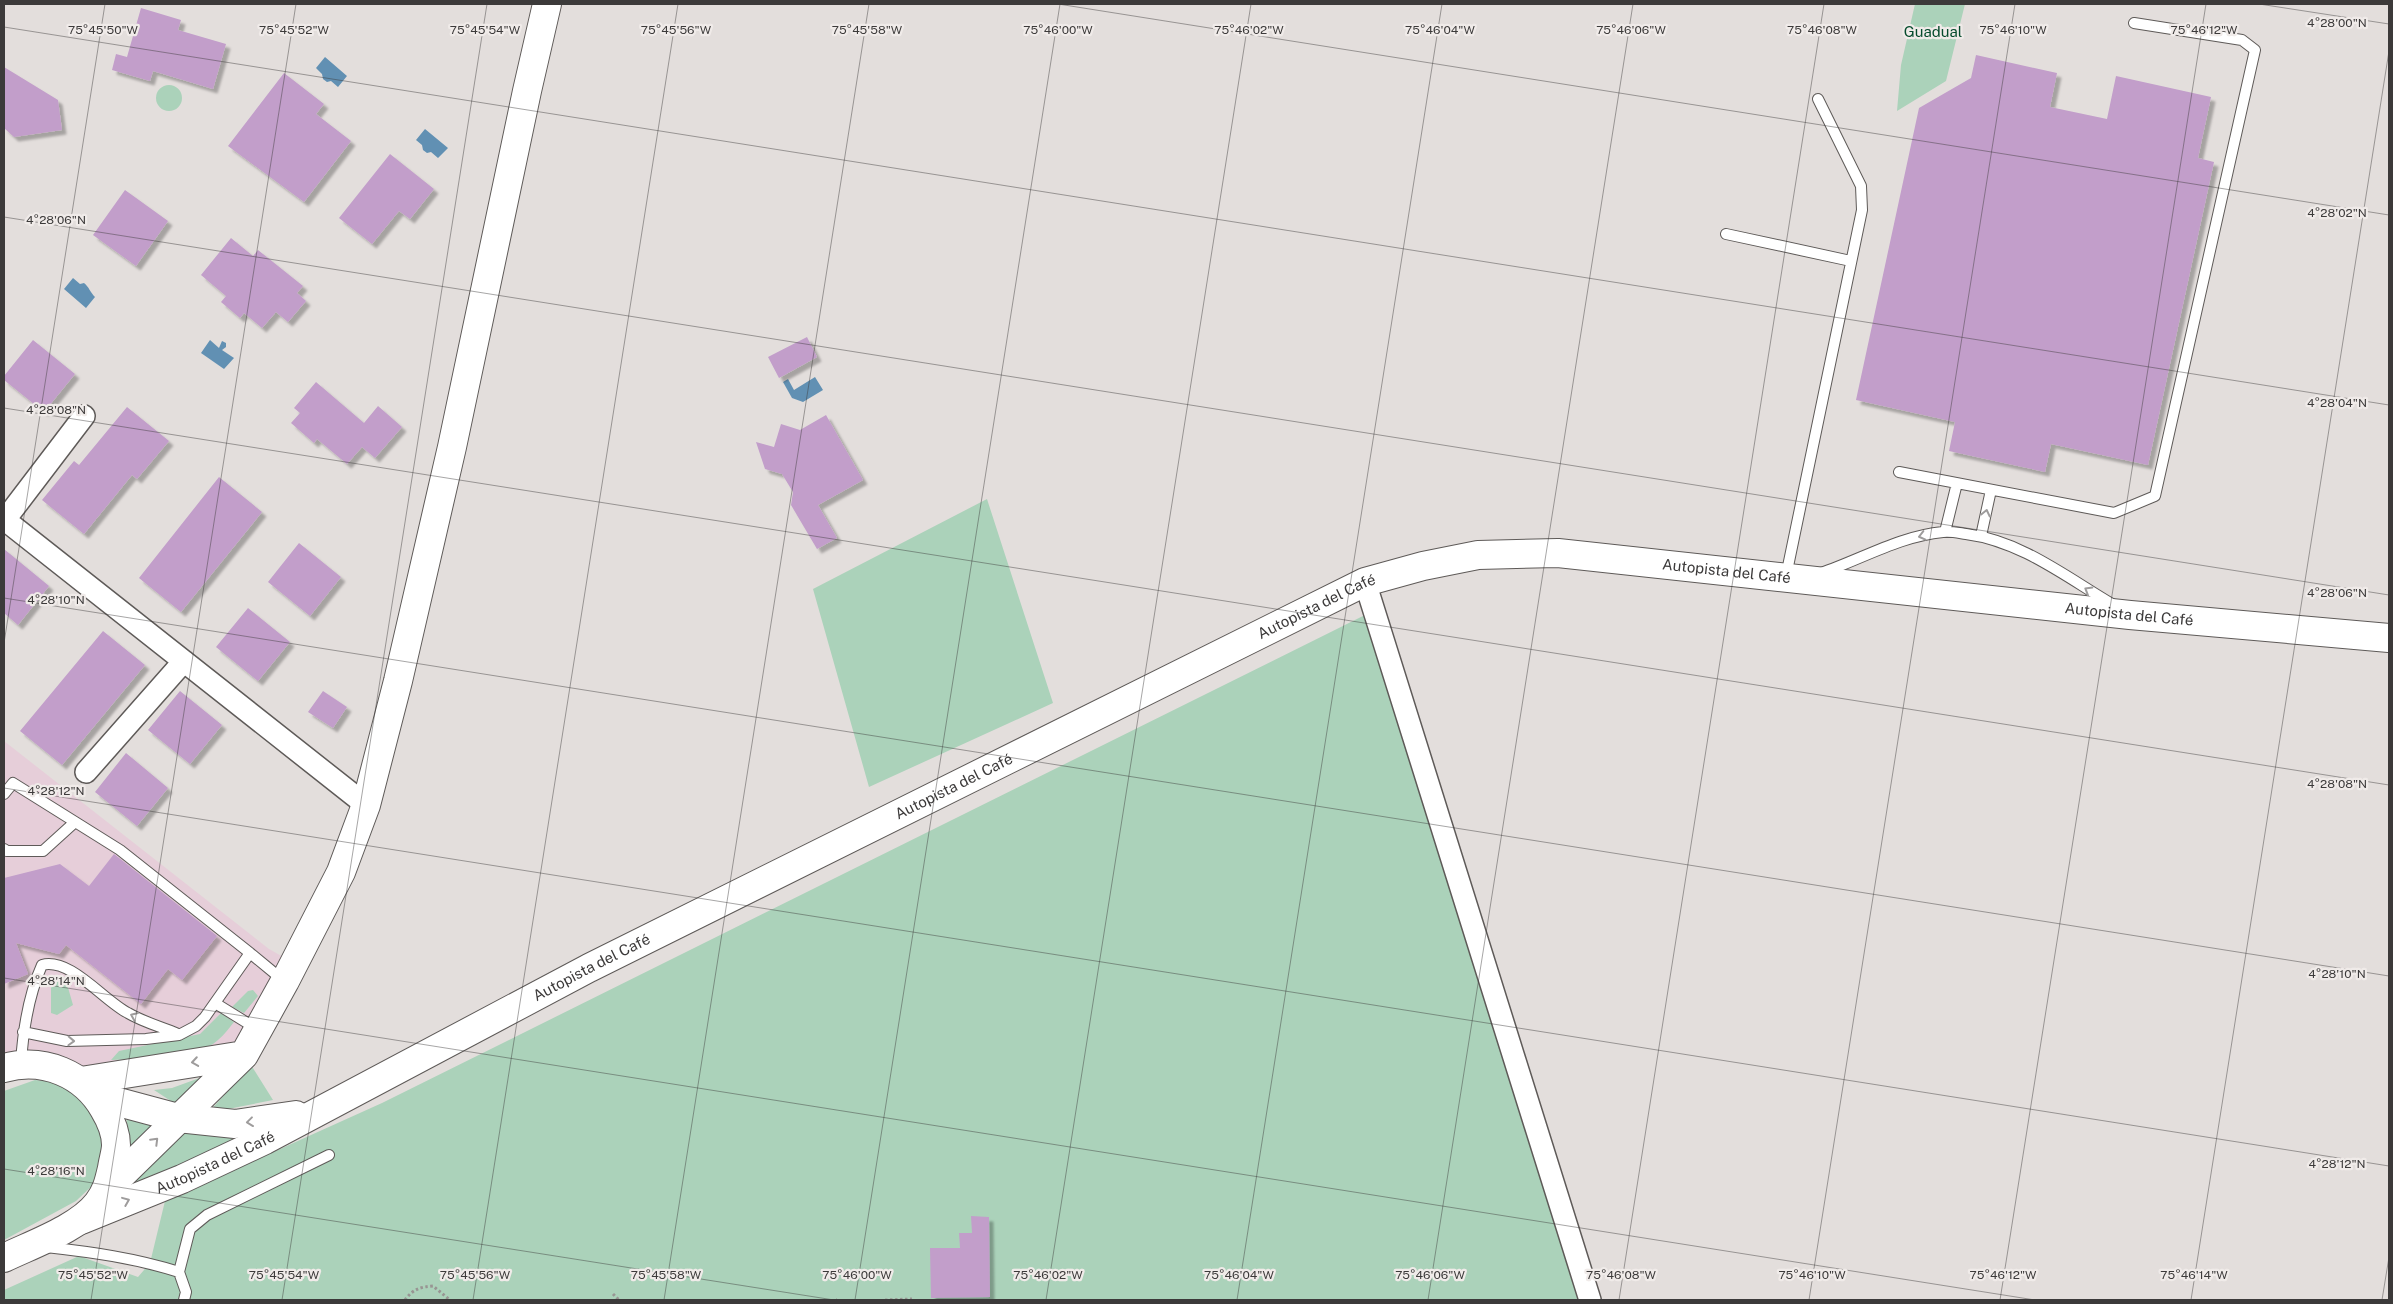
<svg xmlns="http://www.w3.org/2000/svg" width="2393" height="1304" viewBox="0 0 2393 1304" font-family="'Public Sans',sans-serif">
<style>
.commercial{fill:#e6ced9}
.green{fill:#abd2ba}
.water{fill:#6190b3}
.building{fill:#c29eca;filter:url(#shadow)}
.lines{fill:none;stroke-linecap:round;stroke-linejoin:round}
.lane-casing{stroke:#5e5a58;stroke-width:12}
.street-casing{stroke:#5e5a58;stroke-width:24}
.primary-casing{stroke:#5e5a58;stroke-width:30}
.highway-casing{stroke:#5e5a58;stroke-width:30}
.path{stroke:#989593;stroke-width:3;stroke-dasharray:2.5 2.5;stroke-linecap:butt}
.lane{stroke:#fff;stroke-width:10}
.street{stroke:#fff;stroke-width:21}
.primary{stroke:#fff;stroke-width:28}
.highway{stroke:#fff;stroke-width:28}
.oneway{stroke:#9e9c9c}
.ticks{fill:none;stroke:#3c3a3a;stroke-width:1;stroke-opacity:0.45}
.labels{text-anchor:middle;stroke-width:4.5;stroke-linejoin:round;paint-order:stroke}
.park-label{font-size:15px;fill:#054b2c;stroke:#f0ebe9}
.street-label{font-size:15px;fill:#3c3a3a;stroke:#f0ebe9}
.ticks-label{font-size:12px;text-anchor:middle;fill:#3c3a3a;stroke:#f0ebe9;stroke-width:4.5;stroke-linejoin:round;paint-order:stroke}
</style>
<defs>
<filter id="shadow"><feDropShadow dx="4.5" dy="4.5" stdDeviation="1" flood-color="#0004"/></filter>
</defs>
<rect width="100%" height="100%" fill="#e3dedc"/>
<!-- commercial -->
<path class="commercial" d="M4,741L269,949L294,963L244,1055L81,1081L4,1068Z"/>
<!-- green -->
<path class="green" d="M1915,4H1965L1946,81L1897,111L1901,65Z
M156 98a13 13 0 1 1 26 0a13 13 0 1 1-26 0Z
M987,499L1053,703L869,787L813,589Z
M1365,615L1584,1300H4V1290L79,1256L138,1277L150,1263L165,1201L382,1103Z
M65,977L73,1005L57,1015L51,1013V980Z
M253,990L258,996L244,1013L232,1007L248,991Z
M221,1013L234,1022C229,1028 224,1035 218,1040C195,1061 142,1059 111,1060L119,1051L200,1034Z
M251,1065L273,1100L208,1113Z
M205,1076L177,1105L154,1090L172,1088Z
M35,1080L58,1082L79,1092L105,1132V1159L95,1183L76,1201L4,1240V1091Z
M125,1110L154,1125L131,1149Z
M257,1128L103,1203L182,1133L209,1135Z"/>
<!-- water -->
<path class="water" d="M325,57L347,76L338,87L331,81L327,82L323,79L322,74L316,68Z
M425,129L448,148L438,158L431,152L427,153L423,150L422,145L416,140Z
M73,278L80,284L84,283C89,287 90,292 95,297L86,308L64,289Z
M210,340L219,348L222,341L226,343V347L222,350L234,358L224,369L201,353Z
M815,377L823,390L803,402L792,398L783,382L788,379L794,390Z"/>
<!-- building -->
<path class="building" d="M141,8L181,20L178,30L226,44L213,89L153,71L150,81L112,70L116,54L127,57Z
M1976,55L2057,73L2050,107L2107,119L2116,76L2211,97L2198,158L2214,162L2148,465L2051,444L2045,472L1949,451L1955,422L1856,400L1919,108L1971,78Z
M4,67L58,100L62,130L14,137L4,128Z
M284,73L324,104L316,114L351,141L304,202L228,146Z
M390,154L434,189L410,219L399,211L372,244L339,218Z
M125,190L168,221L136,266L93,235Z
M231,238L253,256L258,250L303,286L297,293L306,301L288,322L276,312L262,328L244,313L240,318L221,302L226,296L201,275Z
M807,337L817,357L779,378L768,357Z
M33,340L75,374L44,412L4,380V376Z
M316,382L364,423L378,406L402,427L375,458L362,447L347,464L317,439L314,443L291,423L300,413L294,408Z
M127,407L169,441L137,479L132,475L84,534L42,500L74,461L79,465Z
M826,415L863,480L818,505L837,538L817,549L791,505L793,492L782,474L765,469L756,442L774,447L781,424L800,430Z
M219,477L262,512L181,612L139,578Z
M299,543L341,577L310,616L268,582Z
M4,549L49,586L18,625L4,613Z
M248,608L290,642L258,681L216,647Z
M103,631L145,665L62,765L20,731Z
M180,691L222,725L190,764L148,730Z
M323,691L347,707L333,728L308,712Z
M126,753L168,788L137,826L95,792Z
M114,854L217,936L182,980L168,969L141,1004L66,945L59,954L16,943L28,974L4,984V878L60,864L89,886Z
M971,1216L989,1217L990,1297L931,1298L930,1248H960L959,1233H972Z"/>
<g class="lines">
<!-- lane casing -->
<g class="lane-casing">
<path id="lane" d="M1726,234L1851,261
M1899,472L2114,513L2155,496L2255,50L2242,40L2134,23
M1945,532L1957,483
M1981,536L1991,490
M1821,573C1862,559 1900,536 1943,532C1951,531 1959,533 1966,534C2021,541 2066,577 2112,604
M1786,576L1862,210L1861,186L1818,99
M4,794L13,783L120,850L250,953
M4,849L7,851H43L75,822
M215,1003L257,1029
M23,1032L67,1041L146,1039L179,1035L196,1026L205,1017L250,953L284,981
M21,1063C23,1031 29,994 42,965C70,957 104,1001 128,1013C143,1022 162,1027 178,1034
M46,1247C91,1252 135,1258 179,1272L190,1229L207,1215L329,1155
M179,1272L186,1292L184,1300"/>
</g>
<!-- street casing -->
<g class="street-casing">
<path id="street" d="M5,520L366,805
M4,521L84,416
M1365,582L1590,1300
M86,772L184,661"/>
</g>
<!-- primary casing -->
<g class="primary-casing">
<path id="primary" d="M81,1081L244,1055
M108,1188L244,1055L285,981L341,872L366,805L398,681L452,447L527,91L547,4"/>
</g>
<!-- highway casing -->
<g class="highway-casing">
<g id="highway">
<path d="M4,1068C44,1057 84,1074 104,1109C110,1119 116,1133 116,1145C116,1152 113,1160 112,1168C109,1181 107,1191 98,1203C79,1228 33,1244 4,1258"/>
<path d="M96,1096L178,1118L235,1124L296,1115"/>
<path id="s1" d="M81,1220L182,1179L265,1140L589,968L1365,582L1423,566L1478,555L1558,553L2130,615L2389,638"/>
</g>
</g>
<!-- path -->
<path class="path" d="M613,1294L619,1300
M405,1300C413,1289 420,1287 433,1286L450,1300
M836,1300H837
M885,1300L912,1299"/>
<!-- lane -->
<use href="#lane" class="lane"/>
<!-- street -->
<use href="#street" class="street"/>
<!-- primary -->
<use href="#primary" class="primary"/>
<!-- highway -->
<use href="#highway" class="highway"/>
</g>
<!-- one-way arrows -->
<defs><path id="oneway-chevron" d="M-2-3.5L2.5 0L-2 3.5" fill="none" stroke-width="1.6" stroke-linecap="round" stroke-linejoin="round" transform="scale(1.25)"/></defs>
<g class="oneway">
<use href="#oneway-chevron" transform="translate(1986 513) rotate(-77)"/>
<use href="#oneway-chevron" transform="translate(1922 536) rotate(166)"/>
<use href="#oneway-chevron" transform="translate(2088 590) rotate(-149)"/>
<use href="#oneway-chevron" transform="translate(134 1016) rotate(-157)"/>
<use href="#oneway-chevron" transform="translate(71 1041) rotate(2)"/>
<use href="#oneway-chevron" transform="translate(195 1062) rotate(171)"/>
<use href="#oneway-chevron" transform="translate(250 1122) rotate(173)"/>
<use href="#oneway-chevron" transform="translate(155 1141) rotate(-45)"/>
<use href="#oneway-chevron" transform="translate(126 1201) rotate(-22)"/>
</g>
<!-- ticks -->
<path class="ticks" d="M1058,4L2389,215M2259,4L2389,24M4,27L2389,405M4,217L2389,595M4,408L2389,785M4,598L2389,976M4,643L105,4M4,788L2389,1166M4,978L2035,1300M4,1169L834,1300M91,1300L296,4M282,1300L487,4M473,1300L678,4M664,1300L869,4M855,1300L1060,4M1046,1300L1251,4M1237,1300L1442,4M1428,1300L1633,4M1619,1300L1824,4M1809,1300L2015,4M2000,1300L2206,4M2191,1300L2389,51M2382,1300L2389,1257"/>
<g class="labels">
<!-- park labels -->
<g class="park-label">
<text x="1933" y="37">Guadual</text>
</g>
<!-- street labels -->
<g class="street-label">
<text dy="5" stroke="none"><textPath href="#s1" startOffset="1800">Autopista del Café</textPath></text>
<text dy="5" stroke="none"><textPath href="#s1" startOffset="1380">Autopista del Café</textPath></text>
<text dy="5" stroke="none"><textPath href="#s1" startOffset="2205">Autopista del Café</textPath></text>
<text dy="5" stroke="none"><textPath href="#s1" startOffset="975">Autopista del Café</textPath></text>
<text dy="5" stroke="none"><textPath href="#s1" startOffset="570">Autopista del Café</textPath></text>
<text dy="5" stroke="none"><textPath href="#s1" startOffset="146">Autopista del Café</textPath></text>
</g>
</g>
<g class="ticks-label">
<text x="2337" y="27">4°28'00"N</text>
<text x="103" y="34">75°45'50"W</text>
<text x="294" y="34">75°45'52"W</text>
<text x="485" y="34">75°45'54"W</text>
<text x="676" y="34">75°45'56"W</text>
<text x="867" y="34">75°45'58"W</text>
<text x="1058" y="34">75°46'00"W</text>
<text x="1249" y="34">75°46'02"W</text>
<text x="1440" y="34">75°46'04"W</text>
<text x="1631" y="34">75°46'06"W</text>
<text x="1822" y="34">75°46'08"W</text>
<text x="2013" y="34">75°46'10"W</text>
<text x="2204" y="34">75°46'12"W</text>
<text x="2337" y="217">4°28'02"N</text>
<text x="56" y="224">4°28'06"N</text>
<text x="2337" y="407">4°28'04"N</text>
<text x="56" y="414">4°28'08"N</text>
<text x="2337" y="597">4°28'06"N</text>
<text x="56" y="604">4°28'10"N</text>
<text x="2337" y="788">4°28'08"N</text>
<text x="56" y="795">4°28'12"N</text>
<text x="2337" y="978">4°28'10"N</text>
<text x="56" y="985">4°28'14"N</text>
<text x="2337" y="1168">4°28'12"N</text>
<text x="56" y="1175">4°28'16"N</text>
<text x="93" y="1279">75°45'52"W</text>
<text x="284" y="1279">75°45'54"W</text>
<text x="475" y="1279">75°45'56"W</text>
<text x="666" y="1279">75°45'58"W</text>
<text x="857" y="1279">75°46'00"W</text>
<text x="1048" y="1279">75°46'02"W</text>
<text x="1239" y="1279">75°46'04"W</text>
<text x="1430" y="1279">75°46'06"W</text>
<text x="1621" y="1279">75°46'08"W</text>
<text x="1812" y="1279">75°46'10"W</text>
<text x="2003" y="1279">75°46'12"W</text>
<text x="2194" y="1279">75°46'14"W</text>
</g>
<!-- border -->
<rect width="2393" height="1304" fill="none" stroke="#3c3a3a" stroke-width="10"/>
</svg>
